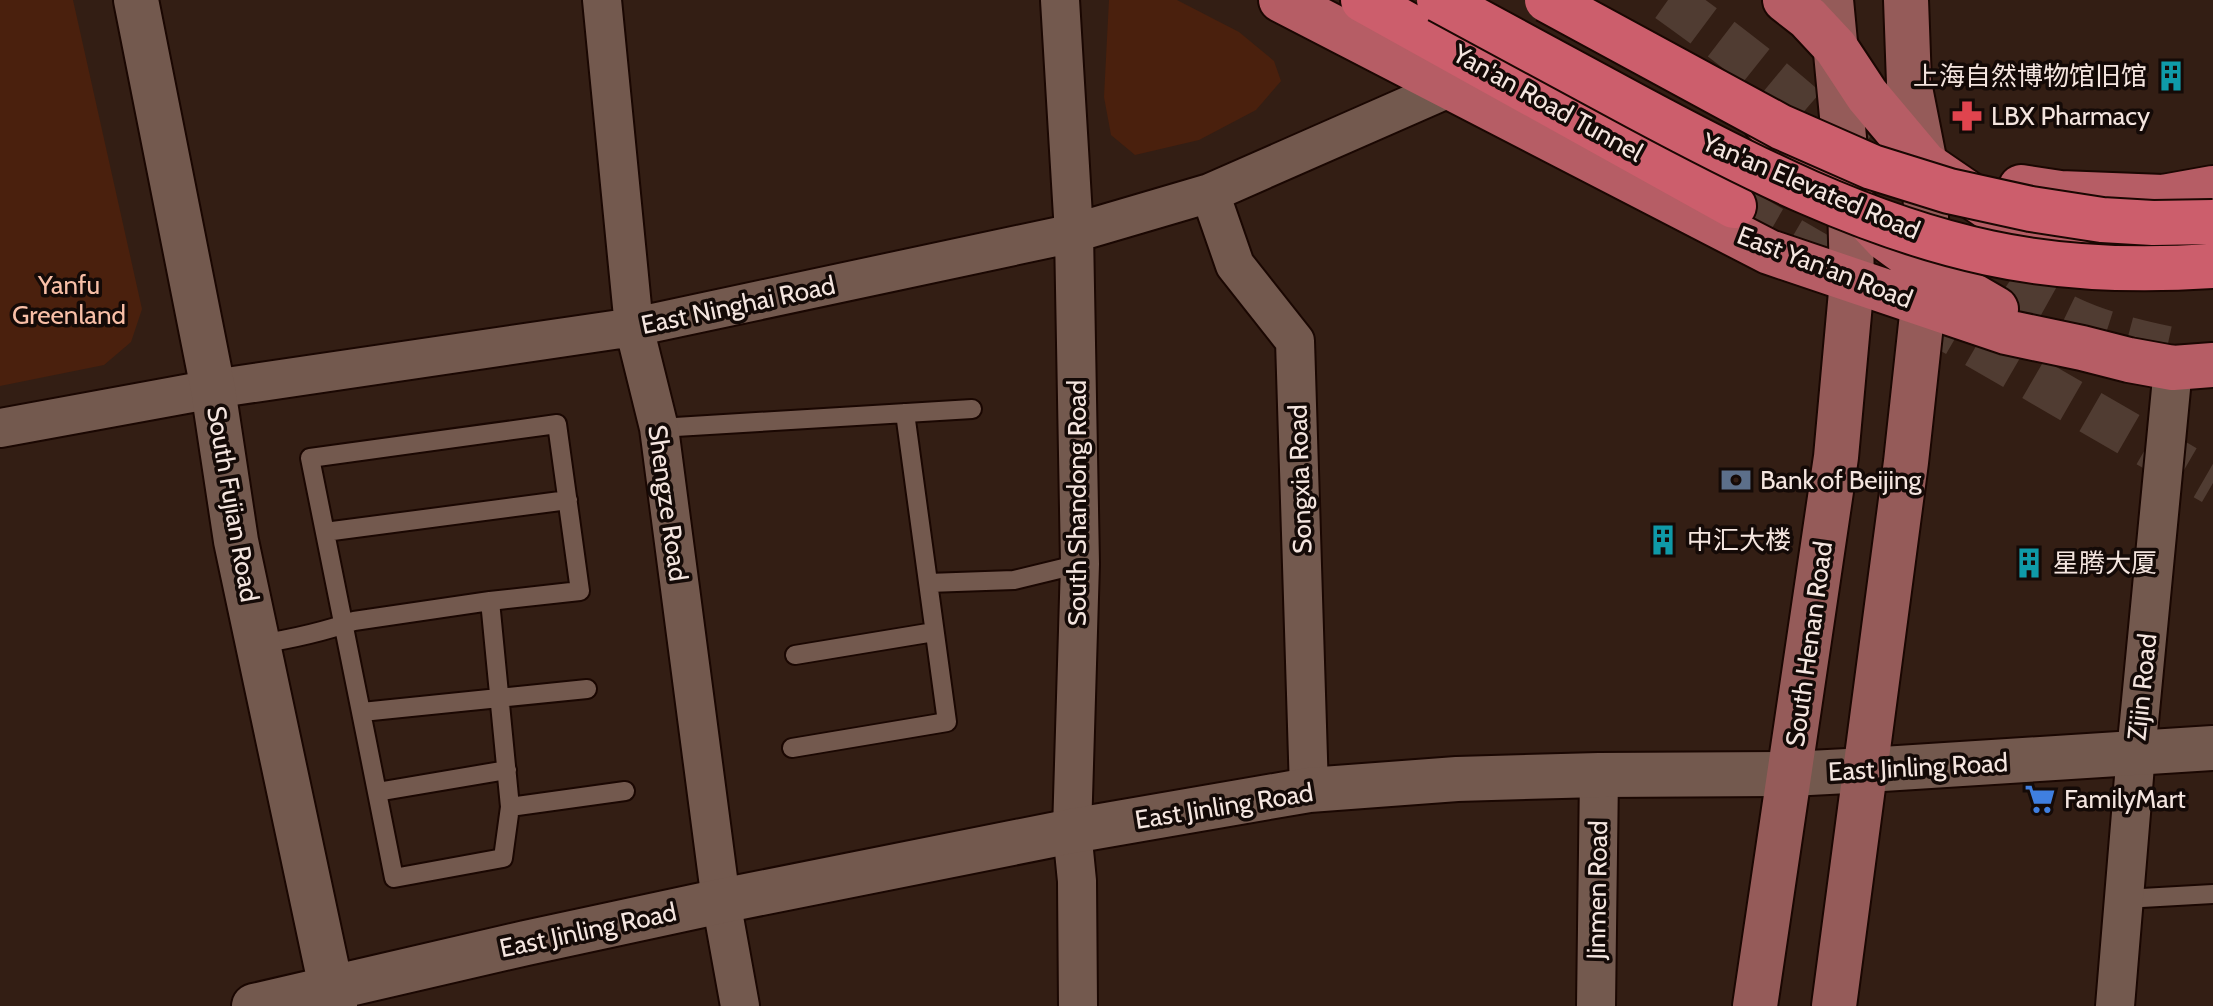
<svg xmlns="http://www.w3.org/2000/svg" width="2213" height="1006" viewBox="0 0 2213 1006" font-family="Cabin,'Noto Sans SC',sans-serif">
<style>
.green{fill:#4a200d}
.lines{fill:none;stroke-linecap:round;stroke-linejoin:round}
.trunk-tunnel{stroke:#503c32;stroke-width:44;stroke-dasharray:44 22;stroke-linecap:butt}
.service-casing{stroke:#1a0702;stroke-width:22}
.minor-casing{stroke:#1a0702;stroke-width:42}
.tertiary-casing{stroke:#1a0702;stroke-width:48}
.secondary-casing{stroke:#1a0702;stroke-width:48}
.primary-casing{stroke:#1a0702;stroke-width:48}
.trunk-casing{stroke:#1a0702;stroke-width:48}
.service{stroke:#73594e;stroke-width:18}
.minor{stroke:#73594e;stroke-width:38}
.tertiary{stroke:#73594e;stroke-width:44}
.secondary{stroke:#955b59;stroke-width:44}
.primary{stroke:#b65d65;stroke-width:44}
.trunk{stroke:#cc5e6c;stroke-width:44}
.trunk-bridge-casing{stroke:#1a0702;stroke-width:48;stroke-linecap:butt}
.trunk-bridge{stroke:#cc5e6c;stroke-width:44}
.labels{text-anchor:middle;stroke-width:7;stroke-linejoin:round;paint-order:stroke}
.poi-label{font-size:26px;fill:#f4e5df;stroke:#140a07;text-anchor:start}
.street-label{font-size:26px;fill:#f4e5df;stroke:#140a07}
.park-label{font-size:26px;fill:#f8bfa7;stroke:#140a07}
</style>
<rect width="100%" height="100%" fill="#331e14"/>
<!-- green -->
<path class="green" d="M0,0H73L142,309L131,342L104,365L0,386Z
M1109,0H1177L1239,32L1274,61L1281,81L1256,110L1199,140L1135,155L1111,135L1104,97Z"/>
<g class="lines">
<!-- trunk-tunnel -->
<path class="trunk-tunnel" d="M1668,0C1737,49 1801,101 1863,160
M1734,206L1832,263
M1956,243C1991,272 2030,300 2071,319C2101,333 2135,341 2167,348
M1919,313L2213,483"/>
<!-- service casing -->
<g class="service-casing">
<path id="service" d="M659,428L972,409
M325,532L568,500
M928,583L1014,580L1080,564
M490,601L510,807L625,791
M259,644C291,639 323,632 354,621L490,601L580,591L557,424L310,458C339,598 366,738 394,878L503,858L510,807
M795,655L934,632
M362,712L587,689
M792,748L947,722L905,413
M377,792L507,770
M2124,899L2213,894"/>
</g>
<!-- minor casing -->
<g class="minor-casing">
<path id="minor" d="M602,0L634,327L659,428L721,901L740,1006
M1060,0L1074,233L1080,564L1072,831L1077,881L1078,1006
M1210,193L1235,265L1295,341L1309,790
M0,428L213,389L634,327L1074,233L1210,193L1451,87
M1596,1006L1599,775
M2115,1006L2136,753L2173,368"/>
</g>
<!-- tertiary casing -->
<g class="tertiary-casing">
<path id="tertiary" d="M136,0L213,389L236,541L335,1006
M254,1006L526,943L721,901L1072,831L1309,790L1457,779L1599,775L1790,774L1867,770L2213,748"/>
</g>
<!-- secondary casing -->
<g class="secondary-casing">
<path id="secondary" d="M1755,1006L1836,457L1852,281L1850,201L1831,0
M1834,1006L1906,462L1927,269L1925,164L1909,83L1906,0"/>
</g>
<!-- primary casing -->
<g class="primary-casing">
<path id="primary" d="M1281,0L1769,252L2006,332L2082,348L2129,360L2173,368L2213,365
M1785,0L1808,18L1836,48L1867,95L1925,164L1998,214L2059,240L2131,255
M1765,122L1850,201L1886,239L1927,269L1996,309
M2021,187L2060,193L2163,197L2213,188"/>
</g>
<!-- trunk casing -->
<g class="trunk-casing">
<path id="trunk" d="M1363,0L1734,206"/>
</g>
<!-- service -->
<use href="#service" class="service"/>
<!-- minor -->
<use href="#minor" class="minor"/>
<!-- tertiary -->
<use href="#tertiary" class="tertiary"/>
<!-- secondary -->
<use href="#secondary" class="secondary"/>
<!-- primary -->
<use href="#primary" class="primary"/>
<!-- trunk -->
<use href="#trunk" class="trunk"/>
<!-- trunk-bridge casing -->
<g class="trunk-bridge-casing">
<path id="trunk-bridge" d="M1439,0C1505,36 1571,71 1637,107C1749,167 1864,226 1989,253C2063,269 2138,271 2213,266
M1547,0L1781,127L1872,167L1949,191L2031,209L2102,220L2153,223L2213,222"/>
</g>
<!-- trunk-bridge -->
<use href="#trunk-bridge" class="trunk-bridge"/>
</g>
<!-- icons -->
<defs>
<g id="building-bare" transform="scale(2.4)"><path d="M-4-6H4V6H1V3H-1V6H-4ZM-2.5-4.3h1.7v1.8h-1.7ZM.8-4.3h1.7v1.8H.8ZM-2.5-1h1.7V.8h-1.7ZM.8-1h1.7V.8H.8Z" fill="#0f9aa8" stroke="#140a07" stroke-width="2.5" paint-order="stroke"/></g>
<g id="pharmacy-bare" transform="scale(2.4)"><path d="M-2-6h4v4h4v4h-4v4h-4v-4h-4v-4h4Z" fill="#e0444e" stroke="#140a07" stroke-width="2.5" paint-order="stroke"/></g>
<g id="bank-bare" transform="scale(2.4)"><path d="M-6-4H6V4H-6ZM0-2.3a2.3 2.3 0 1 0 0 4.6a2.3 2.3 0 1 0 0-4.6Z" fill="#5c6f8a" stroke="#140a07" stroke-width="2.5" paint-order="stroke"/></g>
<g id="supermarket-bare" transform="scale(2.4)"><path d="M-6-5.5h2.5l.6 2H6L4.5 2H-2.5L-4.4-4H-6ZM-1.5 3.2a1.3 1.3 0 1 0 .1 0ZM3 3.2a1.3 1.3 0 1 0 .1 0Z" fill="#3f7fe0" stroke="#140a07" stroke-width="2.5" paint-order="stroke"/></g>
</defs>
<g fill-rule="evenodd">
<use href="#building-bare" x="2171" y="76"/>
<use href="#pharmacy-bare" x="1967" y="116"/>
<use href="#bank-bare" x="1736" y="480"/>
<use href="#building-bare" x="1663" y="540"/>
<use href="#building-bare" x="2029" y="563"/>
<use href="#supermarket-bare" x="2040" y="799"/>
</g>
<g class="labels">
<!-- poi labels -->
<g class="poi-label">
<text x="2147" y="85" text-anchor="end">上海自然博物馆旧馆</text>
<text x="1991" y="125">LBX Pharmacy</text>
<text x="1760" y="489">Bank of Beijing</text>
<text x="1687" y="549">中汇大楼</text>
<text x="2053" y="572">星腾大厦</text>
<text x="2064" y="808">FamilyMart</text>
</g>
<!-- street labels -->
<g class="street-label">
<text transform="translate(1548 103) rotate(29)" y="9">Yan'an Road Tunnel</text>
<text transform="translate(1811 186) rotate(23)" y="9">Yan'an Elevated Road</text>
<text transform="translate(1825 267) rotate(21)" y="9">East Yan'an Road</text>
<text transform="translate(738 305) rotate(-12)" y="9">East Ninghai Road</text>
<text transform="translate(1300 479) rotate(-92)" y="9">Songxia Road</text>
<text transform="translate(668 503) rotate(82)" y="9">Shengze Road</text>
<text transform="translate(1077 503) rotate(-90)" y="9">South Shandong Road</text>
<text transform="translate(233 504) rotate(80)" y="9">South Fujian Road</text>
<text transform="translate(1809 644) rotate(-82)" y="9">South Henan Road</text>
<text transform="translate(2142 687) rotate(-84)" y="9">Zijin Road</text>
<text transform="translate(1918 767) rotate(-3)" y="9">East Jinling Road</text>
<text transform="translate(1224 806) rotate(-9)" y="9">East Jinling Road</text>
<text transform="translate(1597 890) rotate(-89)" y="9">Jinmen Road</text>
<text transform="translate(588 930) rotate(-12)" y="9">East Jinling Road</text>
</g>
<!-- park labels -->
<g class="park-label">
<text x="69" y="294">Yanfu<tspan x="69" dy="30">Greenland</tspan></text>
</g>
</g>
</svg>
